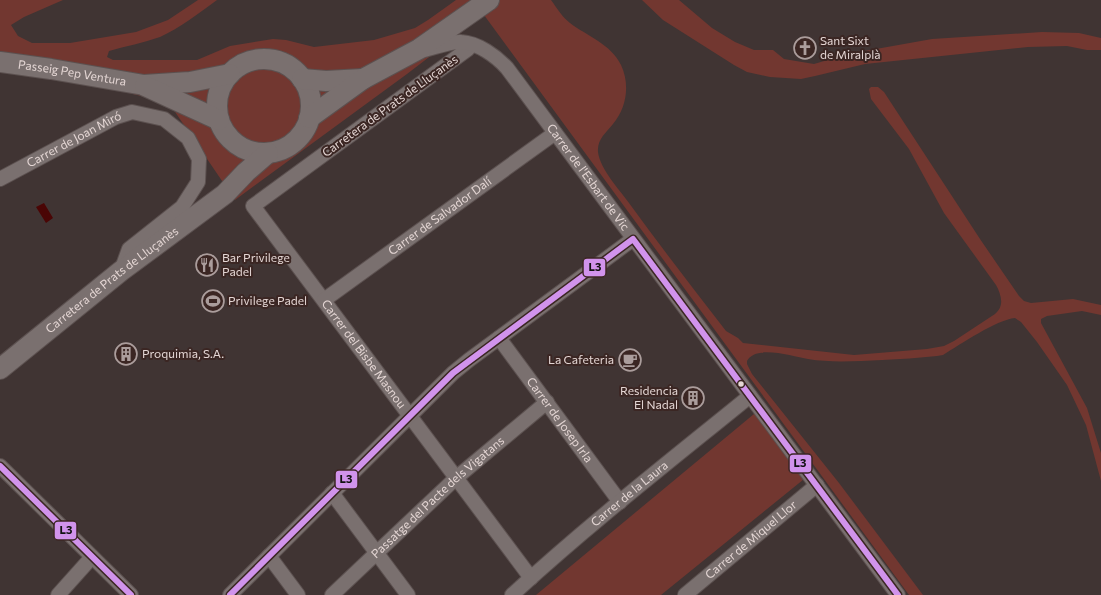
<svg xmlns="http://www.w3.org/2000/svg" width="1101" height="595" viewBox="0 0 1101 595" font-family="Commissioner,sans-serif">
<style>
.green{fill:#723730}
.water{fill:#4a0505}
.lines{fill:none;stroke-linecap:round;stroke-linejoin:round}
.street-casing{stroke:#5c5150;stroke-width:16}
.secondary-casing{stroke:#5c5150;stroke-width:22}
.street{stroke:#7a706f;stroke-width:14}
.secondary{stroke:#7a706f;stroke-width:20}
.bus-1-casing{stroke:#3b2623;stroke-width:9}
.bus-1{stroke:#d193ec;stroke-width:6}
.bus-dot{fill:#e4d6d4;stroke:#3b2623;stroke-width:1.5}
.labels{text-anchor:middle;stroke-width:4;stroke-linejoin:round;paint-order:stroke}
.poi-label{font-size:12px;fill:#e4d6d4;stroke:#3b2623;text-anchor:start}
.street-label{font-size:12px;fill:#e4d6d4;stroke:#3b2623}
.line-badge{stroke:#3b2623;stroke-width:1.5}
.pale-badge-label{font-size:11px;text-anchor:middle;font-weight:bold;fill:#111}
</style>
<rect width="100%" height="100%" fill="#403433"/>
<!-- green -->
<path class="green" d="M0,0H63L24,17L11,25L18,36L32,43H70L136,32L168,20L198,0H217C199,13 180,28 160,37C143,43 126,46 109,51L107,57L113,60H197L230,46L273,39L286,40L314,47L374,40L415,28L428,20L456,0H551C557,8 562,17 570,23C587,36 611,44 621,65C630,84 627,107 613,124C606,133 597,139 598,152C600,169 619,189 629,203C660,246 693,288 726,331L738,338L743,343L854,355L927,349L944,346L954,341L995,314C1005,306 1001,294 996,285L944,213L909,149L871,99L869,89L871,87H878L884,92L980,239L1019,296L1024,301L1031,303L1073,299L1101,305V315L1082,311L1047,316L1041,319V323L1087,408L1101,453V481L1086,425L1067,385L1037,342L1021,322L1015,318C996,320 961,344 943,355L937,356C919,358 900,359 882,360C857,361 832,363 808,359C793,357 756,344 747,361V364L752,374L839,483L923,595H909L484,15L407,74L235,200L169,103L89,83L0,72Z
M642,0H679L712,28L735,42L754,50H773L784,59L814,64L848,54L932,39L1042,32L1079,33L1101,38V50H1087L1067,46L1028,47L865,64L815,76L801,79L770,77L747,72L734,65L663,20Z
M760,409L809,475L661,595H536Z"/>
<!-- water -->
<path class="water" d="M44,203L53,218L46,223L36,207Z"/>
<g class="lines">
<!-- street casing -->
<g class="street-casing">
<g id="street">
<path id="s1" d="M468,49L253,206L531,578"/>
<path id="s2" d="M424,50C433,48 452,41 461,42C478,43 496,56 507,68L898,595"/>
<path id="s3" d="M0,179L116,117L132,112L164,119L188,138L199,159L198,182L182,207L129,249L121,271"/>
<path id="s4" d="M324,300L555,133"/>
<path id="s5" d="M499,338L620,502"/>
<path d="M0,466L131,595"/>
<path d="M332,493L408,595"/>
<path d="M269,556L298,595"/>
<path d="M58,595L92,557"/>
<path d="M230,595L453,373L469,360L633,239"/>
<path id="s6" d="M332,595L456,478L547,402"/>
<path id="s7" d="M512,595C588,525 670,461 750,396"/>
<path id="s8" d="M685,595L817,485"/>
</g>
</g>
<!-- secondary casing -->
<g class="secondary-casing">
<g id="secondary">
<circle cx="264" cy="106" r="47"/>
<path id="s9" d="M0,62L51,69L144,85L190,82L230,74"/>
<path d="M302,79L326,81L363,79"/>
<path d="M145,86L219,120"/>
<path d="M309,118L363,79L419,49L489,0"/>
<path id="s10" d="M0,369L121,271L225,194L246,172L268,153"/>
</g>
</g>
<!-- street -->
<use href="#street" class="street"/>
<!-- secondary -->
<use href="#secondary" class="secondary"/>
<!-- bus-1 casing -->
<g class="bus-1-casing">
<path id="bus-1" d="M0,466L131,595
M230,595L453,373L633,239L898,595"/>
</g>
<!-- bus-1 -->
<use href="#bus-1" class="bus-1"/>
</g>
<!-- icons -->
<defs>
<g id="church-ring" transform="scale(1.15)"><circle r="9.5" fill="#3b2623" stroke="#ab9d9c" stroke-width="1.5"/><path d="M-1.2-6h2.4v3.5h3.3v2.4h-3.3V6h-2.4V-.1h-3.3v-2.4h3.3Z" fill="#ab9d9c"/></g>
<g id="restaurant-ring" transform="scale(1.15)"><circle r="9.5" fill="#3b2623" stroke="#ab9d9c" stroke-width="1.5"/><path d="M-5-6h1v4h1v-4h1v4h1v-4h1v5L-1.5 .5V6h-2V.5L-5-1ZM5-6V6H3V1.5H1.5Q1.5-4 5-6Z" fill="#ab9d9c"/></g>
<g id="stadium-ring" transform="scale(1.15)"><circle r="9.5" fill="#3b2623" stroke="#ab9d9c" stroke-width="1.5"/><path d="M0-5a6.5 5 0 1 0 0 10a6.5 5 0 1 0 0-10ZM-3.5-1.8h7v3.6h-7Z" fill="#ab9d9c"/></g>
<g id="building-ring" transform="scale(1.15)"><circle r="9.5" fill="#3b2623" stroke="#ab9d9c" stroke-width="1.5"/><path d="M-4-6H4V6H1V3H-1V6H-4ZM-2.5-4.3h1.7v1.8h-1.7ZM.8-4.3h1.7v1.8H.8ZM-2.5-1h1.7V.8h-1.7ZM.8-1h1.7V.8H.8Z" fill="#ab9d9c"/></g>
<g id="cafe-ring" transform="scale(1.15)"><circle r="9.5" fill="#3b2623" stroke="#ab9d9c" stroke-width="1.5"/><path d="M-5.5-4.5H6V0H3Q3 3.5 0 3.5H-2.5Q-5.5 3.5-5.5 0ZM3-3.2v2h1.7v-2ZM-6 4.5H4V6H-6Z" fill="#ab9d9c"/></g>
</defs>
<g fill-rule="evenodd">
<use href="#church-ring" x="805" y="48"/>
<use href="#restaurant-ring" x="207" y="265"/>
<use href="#stadium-ring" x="213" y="301"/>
<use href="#building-ring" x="126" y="354"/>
<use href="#cafe-ring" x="630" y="360"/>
<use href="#building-ring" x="693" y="398"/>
</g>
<!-- markers -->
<circle class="bus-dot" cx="741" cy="384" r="3.5"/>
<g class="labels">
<!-- poi labels -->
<g class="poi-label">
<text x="820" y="45">Sant Sixt<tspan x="820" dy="14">de Miralplà</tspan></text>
<text x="222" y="262">Bar Privilege<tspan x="222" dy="14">Padel</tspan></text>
<text x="228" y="305">Privilege Padel</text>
<text x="142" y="358">Proquimia, S.A.</text>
<text x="614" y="364" text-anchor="end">La Cafeteria</text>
<text x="678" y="395" text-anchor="end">Residencia<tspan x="678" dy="14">El Nadal</tspan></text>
</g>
<!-- street labels -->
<g class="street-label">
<text dy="4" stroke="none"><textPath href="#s9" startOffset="73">Passeig Pep Ventura</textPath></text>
<text transform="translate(390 106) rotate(-36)" y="4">Carretera de Prats de Lluçanès</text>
<text dy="4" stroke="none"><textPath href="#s3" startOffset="84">Carrer de Joan Miró</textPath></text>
<text dy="4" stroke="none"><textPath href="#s2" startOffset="228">Carrer de l'Esbart de Vic</textPath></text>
<text dy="4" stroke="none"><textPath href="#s4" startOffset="143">Carrer de Salvador Dalí</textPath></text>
<text dy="4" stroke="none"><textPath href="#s10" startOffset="143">Carretera de Prats de Lluçanès</textPath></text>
<text dy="4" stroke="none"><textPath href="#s1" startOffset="451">Carrer del Bisbe Masnou</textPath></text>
<text dy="4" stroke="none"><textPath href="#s5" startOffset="102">Carrer de Josep Irla</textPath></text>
<text dy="4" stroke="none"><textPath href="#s7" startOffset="155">Carrer de la Laura</textPath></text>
<text dy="4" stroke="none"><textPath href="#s6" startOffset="144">Passatge del Pacte dels Vigatans</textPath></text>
<text dy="4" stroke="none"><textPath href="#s8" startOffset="86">Carrer de Miquel Llor</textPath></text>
</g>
</g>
<g class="line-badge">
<rect x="583" y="258" width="23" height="19" rx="4" fill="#d193ec"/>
<rect x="789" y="454" width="23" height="19" rx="4" fill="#d193ec"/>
<rect x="335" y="470" width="23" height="19" rx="4" fill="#d193ec"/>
<rect x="54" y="521" width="23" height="19" rx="4" fill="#d193ec"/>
</g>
<g class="pale-badge-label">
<text x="595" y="271">L3</text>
<text x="800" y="467">L3</text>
<text x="346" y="483">L3</text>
<text x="66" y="534">L3</text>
</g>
</svg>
